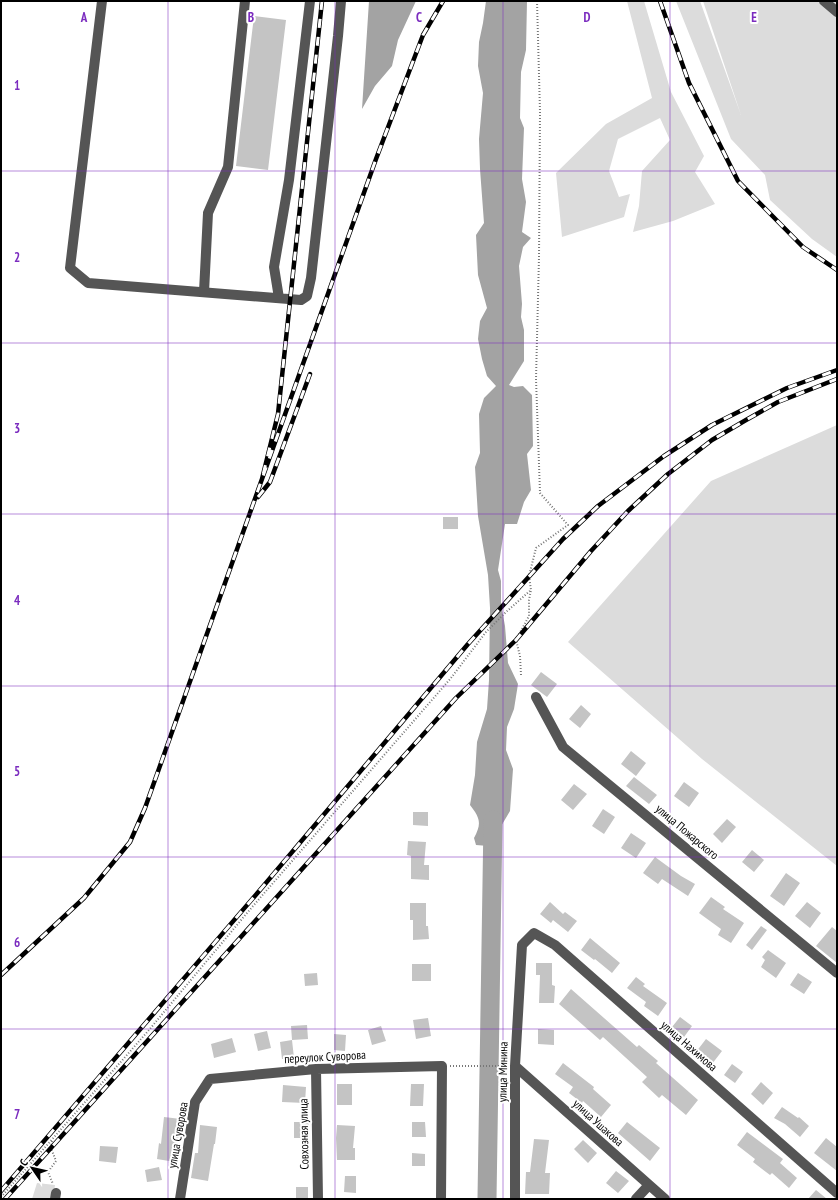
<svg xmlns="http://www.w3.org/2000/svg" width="838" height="1200" viewBox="0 0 838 1200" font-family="'PT Sans Narrow',sans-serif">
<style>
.green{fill:#dcdcdc}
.water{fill:#a3a3a3}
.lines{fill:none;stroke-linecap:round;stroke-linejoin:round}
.river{stroke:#a3a3a3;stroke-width:19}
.building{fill:#c4c4c4}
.path{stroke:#777;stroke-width:2;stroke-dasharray:1 2;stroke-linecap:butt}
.minor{stroke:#555;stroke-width:10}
.rail-casing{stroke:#000;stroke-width:4.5}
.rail{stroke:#fff;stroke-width:3;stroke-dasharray:9;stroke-linecap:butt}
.grid{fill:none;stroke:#7b2cbf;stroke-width:1;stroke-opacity:0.55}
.labels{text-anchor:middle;stroke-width:4;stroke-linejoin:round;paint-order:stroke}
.street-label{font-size:12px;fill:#000;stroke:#fff}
.grid-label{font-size:13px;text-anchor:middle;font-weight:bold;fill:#7b2cbf;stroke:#fff;stroke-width:4;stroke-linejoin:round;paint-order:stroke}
</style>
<rect width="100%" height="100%" fill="#fff"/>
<!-- green -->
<path class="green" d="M627,1H644L671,92L704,156L695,172L715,204L673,221L633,232L639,206L642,171L670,140L660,118L618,139L609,171L619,197L630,194L624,217L562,237L556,173L606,124L652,98Z
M676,1H700L741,115L703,1H837V257L812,239L770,200L765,175L731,139Z
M837,425V866L702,759L568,642L711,481Z
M37,1183L55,1185L53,1199H32Z"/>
<!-- water -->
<path class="water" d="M369,1H416L398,40L392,66L375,86L362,109Z
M486,1H527L526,50L521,72L520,118L524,128L522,179L526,202L522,232L531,238L523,247L519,266L522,304L521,317L524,330V361L509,385L514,387L523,386L532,395L533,446L527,454L531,490L524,502L517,524H505L498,570L501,581V604L505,626L508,663L518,684L514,709L507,727L506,750L513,769L510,811L500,828L501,847L476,845L474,838C482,823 480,818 470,805L475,775L477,742L487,709L489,680L490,608L488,575L478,516L475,467L480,453L479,414L484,398L496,386L487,376L482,359L478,339L480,321L487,308L478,275L476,235L484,223L480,169L479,139L483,93L478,66L479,42L483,23Z"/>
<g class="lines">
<!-- river -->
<path class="river" d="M487,1199L493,820"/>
</g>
<!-- building -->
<path class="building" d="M254,16L286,20L268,170L236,166Z
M443,517H458V529H443Z
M541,672L557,684L547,697L531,685Z
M581,705L591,714L580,728L569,719Z
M631,751L646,763L636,776L621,764Z
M634,777L657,795L649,804L626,786Z
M684,782L699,793L689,807L674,796Z
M574,784L587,794L573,810L561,800Z
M603,809L615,817L604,834L592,826Z
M413,812H428V826L413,825Z
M727,819L736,827L722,843L713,834Z
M631,833L646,843L636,858L621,848Z
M408,841L426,842L424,865H429V880L411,879V856L407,855Z
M752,850L764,860L754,872L742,862Z
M655,857L681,876L695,884L688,896L662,879L658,884L643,873Z
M786,873L800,883L784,906L770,896Z
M711,897L725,907L723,909L744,923L731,943L718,935L721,929L699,913Z
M550,902L563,914L565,912L577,921L568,932L553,920L551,923L540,914Z
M807,902L821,913L810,928L795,916Z
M410,903H426V926H428L429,939L413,940V920H410Z
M761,926L767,930L752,950L746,945Z
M832,927L837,931V963L816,946Z
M590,938L620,963L612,973L595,959L594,960L581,950Z
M768,950L786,963L776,978L761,967L765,960L762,957Z
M536,963H552V985L555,986L554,1003H539L540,975H536Z
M412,964H431V981H412Z
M317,973L318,985L305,986L304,974Z
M798,973L812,982L804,994L790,985Z
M636,977L645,984L643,986L667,1003L658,1016L644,1006L646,1002L627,988Z
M571,989L637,1047L639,1045L658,1061L656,1063L698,1100L686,1115L662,1095L659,1098L642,1082L647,1077L603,1037L600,1040L559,1004Z
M680,1017L692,1026L684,1037L672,1027Z
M428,1018L431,1036L416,1039L413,1020Z
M307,1025L308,1039L292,1040L291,1026Z
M381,1026L386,1041L372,1045L368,1030Z
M538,1029L554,1030V1045L538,1044Z
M267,1031L271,1048L258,1051L254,1034Z
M334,1034L346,1035L345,1051L334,1050Z
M232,1038L236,1052L214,1058L211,1044Z
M706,1039L722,1051L712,1064L696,1052Z
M292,1040L294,1058L282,1059L280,1042Z
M563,1063L594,1087L593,1089L611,1105L601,1117L583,1101L582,1103L569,1093L573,1087L555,1074Z
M732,1064L743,1072L735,1083L724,1075Z
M761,1082L773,1093L763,1105L751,1094Z
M337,1084H352V1105H337Z
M411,1084H424L423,1106H410Z
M283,1085L306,1087L305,1103L282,1102Z
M782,1107L798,1118L799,1117L809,1126L800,1137L785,1124L774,1118Z
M164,1117L181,1119L175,1162L157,1159L159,1143L161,1144Z
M294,1122H309V1138H294Z
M412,1122H425L426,1137H412Z
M627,1122L660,1148L650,1161L618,1133Z
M200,1125L217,1127L215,1144H214L208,1181L191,1178L195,1153H198Z
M337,1125L355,1126L353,1148H355V1160H337L336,1138Z
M747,1132L783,1159L780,1163L797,1178L789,1188L772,1173L770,1175L753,1162L755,1159L737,1145Z
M826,1138L837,1147V1171L814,1153Z
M534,1139L549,1140L545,1173H550L549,1194H525L526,1172H530Z
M583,1140L597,1153L588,1163L574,1149Z
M100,1146L118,1147L116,1163L99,1161Z
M412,1153L425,1154V1166H412Z
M159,1167L162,1180L147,1182L145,1170Z
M616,1171L629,1181L618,1193L606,1183Z
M345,1176H356V1193L344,1192Z
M296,1187H308V1199H296Z
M816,1190L827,1199H808Z"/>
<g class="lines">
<!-- path -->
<path class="path" d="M521,675L520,656L516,640L529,616V600L531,590L529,576L536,548L568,525L540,493L536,379L539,257L540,112L537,1
M450,1066H506
M52,1141L51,1148L56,1161L48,1172L53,1184
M1,1197L149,1030L247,913L451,678L486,632L506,612L531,590"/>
<!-- minor -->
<path class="minor" d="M102,1L70,268L88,283L301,300L307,296L311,278L338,36L341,1
M824,1L837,12
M204,292L208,213L228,167L245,1
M279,298L274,267L289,180L310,1
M536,697L563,747L837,973
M515,1066L665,1199
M316,1069L318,1199
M55,1199L56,1193
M180,1199L195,1102L210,1079L316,1069L442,1066L441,1199
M515,1199V1066L522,945L534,933L555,945L837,1193
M636,1199L649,1185"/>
<!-- rail casing -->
<g class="rail-casing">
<path id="rail" d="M322,1L278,414L262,479L376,159L423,35L443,1
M660,1L689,83L738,181L803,247L837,270
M258,497L270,482L310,374
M1,975L84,898L130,842L145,808L262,479
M1,1191L260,890L468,644L563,539L598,506L664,456L712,425L787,388L837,370
M5,1199L456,698L516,640L591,551L628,511L668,474L712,440L746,420L778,402L837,379"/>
</g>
<!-- rail -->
<use href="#rail" class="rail"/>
</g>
<!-- grid -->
<path class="grid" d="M168,1V1199M335,1V1199M503,1V1199M670,1V1199M1,171H837M1,343H837M1,514H837M1,686H837M1,857H837M1,1029H837"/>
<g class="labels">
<!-- street labels -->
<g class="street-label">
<text transform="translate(687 832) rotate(40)" y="4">улица Пожарского</text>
<text transform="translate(689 1046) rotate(41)" y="4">улица Нахимова</text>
<text transform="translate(325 1057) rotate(-3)" y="4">переулок Суворова</text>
<text transform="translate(503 1072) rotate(-89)" y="4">улица Минина</text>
<text transform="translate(598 1123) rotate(42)" y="4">улица Ушакова</text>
<text transform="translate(304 1134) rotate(-91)" y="4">Совхозная улица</text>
<text transform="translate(178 1135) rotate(-80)" y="4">улица Суворова</text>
</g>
</g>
<g class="grid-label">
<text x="84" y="22">A</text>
<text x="251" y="22">B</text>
<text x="419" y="22">C</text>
<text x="587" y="22">D</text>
<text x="754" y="22">E</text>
<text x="17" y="90">1</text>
<text x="17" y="262">2</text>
<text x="17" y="433">3</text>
<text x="17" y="605">4</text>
<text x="17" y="776">5</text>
<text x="17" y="947">6</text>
<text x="17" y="1119">7</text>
</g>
<!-- border -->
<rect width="838" height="1200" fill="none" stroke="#000000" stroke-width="4"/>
<!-- north arrow -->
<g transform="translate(32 1168) rotate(304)" stroke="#ffffff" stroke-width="3" paint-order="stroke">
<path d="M0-3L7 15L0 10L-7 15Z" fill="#000000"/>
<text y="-6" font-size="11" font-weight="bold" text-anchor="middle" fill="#000000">С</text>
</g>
</svg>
